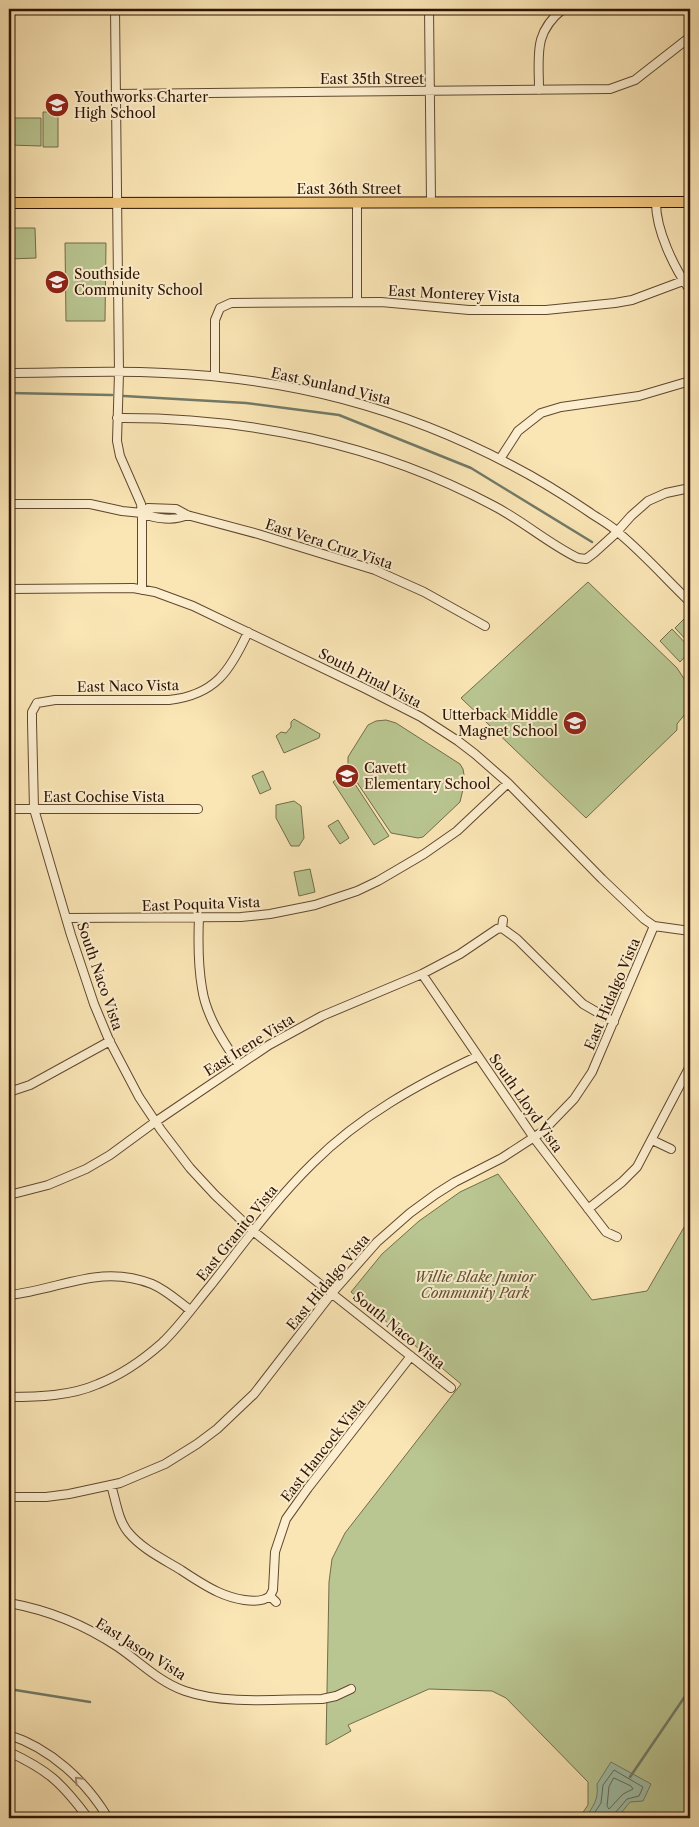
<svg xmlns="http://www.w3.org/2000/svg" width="699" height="1827" viewBox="0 0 699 1827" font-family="'Libre Caslon Text',serif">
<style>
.green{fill:#b9c691;stroke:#736c4a}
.water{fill:#9fbfaa;stroke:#717a67}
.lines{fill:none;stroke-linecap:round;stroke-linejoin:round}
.shore{stroke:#666956;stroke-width:1}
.stream{stroke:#717a67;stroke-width:2.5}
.minor-casing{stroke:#60482f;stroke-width:10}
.major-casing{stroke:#2d1302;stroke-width:12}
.minor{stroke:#fceecf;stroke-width:8}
.major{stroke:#edc27a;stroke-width:10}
.oneway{stroke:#9f8b73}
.labels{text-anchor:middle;stroke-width:4;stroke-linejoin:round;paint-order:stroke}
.street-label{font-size:14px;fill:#2d1302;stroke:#fceecf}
.poi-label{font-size:14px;fill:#2d1302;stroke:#fceecf;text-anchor:start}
.park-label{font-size:14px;font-style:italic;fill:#5e5234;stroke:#fceecf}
</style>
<rect width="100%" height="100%" fill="#fae5b5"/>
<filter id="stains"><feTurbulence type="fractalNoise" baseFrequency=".004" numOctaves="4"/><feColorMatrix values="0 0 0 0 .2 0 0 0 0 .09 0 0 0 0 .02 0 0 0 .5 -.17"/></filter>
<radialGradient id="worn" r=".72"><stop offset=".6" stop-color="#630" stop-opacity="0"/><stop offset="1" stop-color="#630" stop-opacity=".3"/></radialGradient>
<!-- green -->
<path class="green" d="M43,112H58V147H43Z
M9,118H41V146L9,145Z
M9,228H35L36,258L9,259Z
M65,243H106L105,321H66Z
M588,582L677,668L690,688V708L677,724V730L586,818L461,698Z
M687,616L690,620V644L675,628Z
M672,629L690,648V651L680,662L660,641Z
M294,719L320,734L319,738L284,753L276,736L281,732L286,733L291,727V722Z
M386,720L396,723L460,764L463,769L465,781L460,802L423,837L418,838L391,833L348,769V757L368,725L376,721Z
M263,771L271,789L260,794L252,776Z
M347,772L389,836L374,845L333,782Z
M294,801L301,806L304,838L299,846H291L276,818V805Z
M338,820L349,838L340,844L328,826Z
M310,869L315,892L299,896L294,872Z
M498,1174L592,1300L647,1291L690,1217V1818H579L588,1805V1782L506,1698L492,1691L429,1689L348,1725L351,1731L326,1745L329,1582L332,1559L345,1533L461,1384L351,1292L382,1254L419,1221L460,1192Z"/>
<!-- water -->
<path class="water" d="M611,1762L651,1784L643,1801L630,1802L617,1818H585C593,1807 599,1799 597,1784Z"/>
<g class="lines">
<!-- shore -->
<path class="shore" d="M614,1778L631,1786L633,1789L623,1794L609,1809L607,1806L609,1787Z
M591,1818L601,1803L603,1785L614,1770L643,1787L639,1796L627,1799L615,1813L614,1818"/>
<!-- stream -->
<path class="stream" d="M9,393L112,395
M124,396L246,403L339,415L471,468L592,542
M9,1689L90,1702
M630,1777L690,1689"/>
<!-- minor casing -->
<g class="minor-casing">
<path id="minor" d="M115,9L119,373L117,441L120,456L141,504L142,513V590
M429,9L431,202
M539,90C539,55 533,33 563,9
M115,94L610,89L635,80L690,37
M357,203V302
M656,203C656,230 674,268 690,290
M9,373C60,373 112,370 164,373C288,378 401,407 511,465C538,479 564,495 589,512C599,519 611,525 620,534C645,555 667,580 690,602
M215,376V320L220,308L231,303L381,302L469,310H546L615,303L632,300L683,281
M117,418C248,417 378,444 494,506C523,521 549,544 578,558L586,559L594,553L615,534L631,516L648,501L666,493L690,488
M500,459L518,431L541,413L561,407L639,396L690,381
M9,504H90L122,511L142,513
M187,515C175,521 155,519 142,513L148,508L176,509L187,515L258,534L375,570L424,592L485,626
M9,589L133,588L155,592L193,606L366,689L421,717L458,741L475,754L508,783L602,879L644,919L654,926L690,931
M37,703L32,712V722L34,809L71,935L94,1004L109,1040L139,1097L161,1130L190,1168L215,1195L253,1231L451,1388
M37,703L55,700H169C215,695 230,671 248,632
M9,809H198
M199,917C198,941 198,965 202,988C206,1016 223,1041 239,1065
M66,918L241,917L270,914L315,905L357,891L378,881L424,854L457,831L508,783
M502,928L517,939L583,1004L614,1022
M422,974L534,1138L606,1232L617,1237
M9,1092L30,1085L110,1041
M652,1140L671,1149
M9,1195L48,1185L86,1169L110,1155L155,1122L269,1045L322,1016L422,974L460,954L497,929L502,928L503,920
M588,1209L622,1182L637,1167L690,1066
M9,1295C60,1290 100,1263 152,1284C166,1290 178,1301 190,1310
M9,1397C38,1397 71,1396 98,1384C121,1375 144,1359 162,1343C180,1326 195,1304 211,1285C244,1243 275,1200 313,1163C360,1116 418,1084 478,1056
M111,1485C116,1501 118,1520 128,1532C142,1549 163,1559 181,1570C193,1578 205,1586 218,1592C231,1598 258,1606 270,1596
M9,1497H46L69,1494L120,1483L165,1464L197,1444L217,1429L254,1394L332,1293L377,1242L410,1213L436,1194L455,1182L502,1158L542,1132L574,1099L592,1072L654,926
M276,1602L270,1596L273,1590L275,1552L286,1519L308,1488L411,1356
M9,1603C48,1610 85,1625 118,1647C140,1662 159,1682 185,1691C226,1705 279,1699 322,1699L336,1696L351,1689
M9,1735C50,1748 86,1781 108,1818
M9,1752C48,1770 62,1783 88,1818"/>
</g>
<!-- major casing -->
<g class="major-casing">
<path id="major" d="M9,203L690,202"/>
</g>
<!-- minor -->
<use href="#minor" class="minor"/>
<!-- major -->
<use href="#major" class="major"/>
</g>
<!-- one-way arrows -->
<defs><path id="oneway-chevron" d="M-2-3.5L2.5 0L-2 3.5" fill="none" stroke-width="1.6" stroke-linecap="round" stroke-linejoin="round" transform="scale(1.25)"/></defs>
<use class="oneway" href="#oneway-chevron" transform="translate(78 1780) rotate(-134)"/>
<!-- icons -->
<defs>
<g id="school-disc" transform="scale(1.25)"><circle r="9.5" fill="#8f2418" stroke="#fceecf"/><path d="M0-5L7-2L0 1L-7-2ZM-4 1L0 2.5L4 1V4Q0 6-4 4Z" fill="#fff"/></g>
</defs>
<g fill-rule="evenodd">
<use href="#school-disc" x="57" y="105"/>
<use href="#school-disc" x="57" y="282"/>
<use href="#school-disc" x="575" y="723"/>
<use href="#school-disc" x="347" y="776"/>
</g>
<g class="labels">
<!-- street labels -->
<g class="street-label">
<text x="372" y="84">East 35th Street</text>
<text x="349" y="194">East 36th Street</text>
<text transform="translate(454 294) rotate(3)" y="5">East Monterey Vista</text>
<text transform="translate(331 386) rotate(13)" y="5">East Sunland Vista</text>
<text transform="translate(329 544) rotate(18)" y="5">East Vera Cruz Vista</text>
<text transform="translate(370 678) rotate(27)" y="5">South Pinal Vista</text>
<text transform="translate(128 686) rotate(-1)" y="5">East Naco Vista</text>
<text x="104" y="802">East Cochise Vista</text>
<text transform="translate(201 904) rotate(-2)" y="5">East Poquita Vista</text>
<text transform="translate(100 976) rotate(71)" y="5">South Naco Vista</text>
<text transform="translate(612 994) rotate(-67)" y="5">East Hidalgo Vista</text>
<text transform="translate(249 1045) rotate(-32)" y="5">East Irene Vista</text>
<text transform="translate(526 1103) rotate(55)" y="5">South Lloyd Vista</text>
<text transform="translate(237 1233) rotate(-51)" y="5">East Granito Vista</text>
<text transform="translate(328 1282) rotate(-50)" y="5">East Hidalgo Vista</text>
<text transform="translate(399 1330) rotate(39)" y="5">South Naco Vista</text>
<text transform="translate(323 1450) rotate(-52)" y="5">East Hancock Vista</text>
<text transform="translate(141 1649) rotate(32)" y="5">East Jason Vista</text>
</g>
<!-- poi labels -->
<g class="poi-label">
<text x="74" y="102">Youthworks Charter<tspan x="74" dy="16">High School</tspan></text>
<text x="74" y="279">Southside<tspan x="74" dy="16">Community School</tspan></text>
<text x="558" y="720" text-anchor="end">Utterback Middle<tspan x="558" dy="16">Magnet School</tspan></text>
<text x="364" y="773">Cavett<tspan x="364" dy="16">Elementary School</tspan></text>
</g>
<!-- park labels -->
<g class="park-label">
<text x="475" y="1282">Willie Blake Junior<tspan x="475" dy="16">Community Park</tspan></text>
</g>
</g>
<!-- margin -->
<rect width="699" height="1827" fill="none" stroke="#fae5b5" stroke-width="30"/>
<rect x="10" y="10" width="679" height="1807" fill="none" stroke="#2d1302" stroke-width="2.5"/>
<rect x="15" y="15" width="669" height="1797" fill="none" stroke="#2d1302"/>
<rect width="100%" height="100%" filter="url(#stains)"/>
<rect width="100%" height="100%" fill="url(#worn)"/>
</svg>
